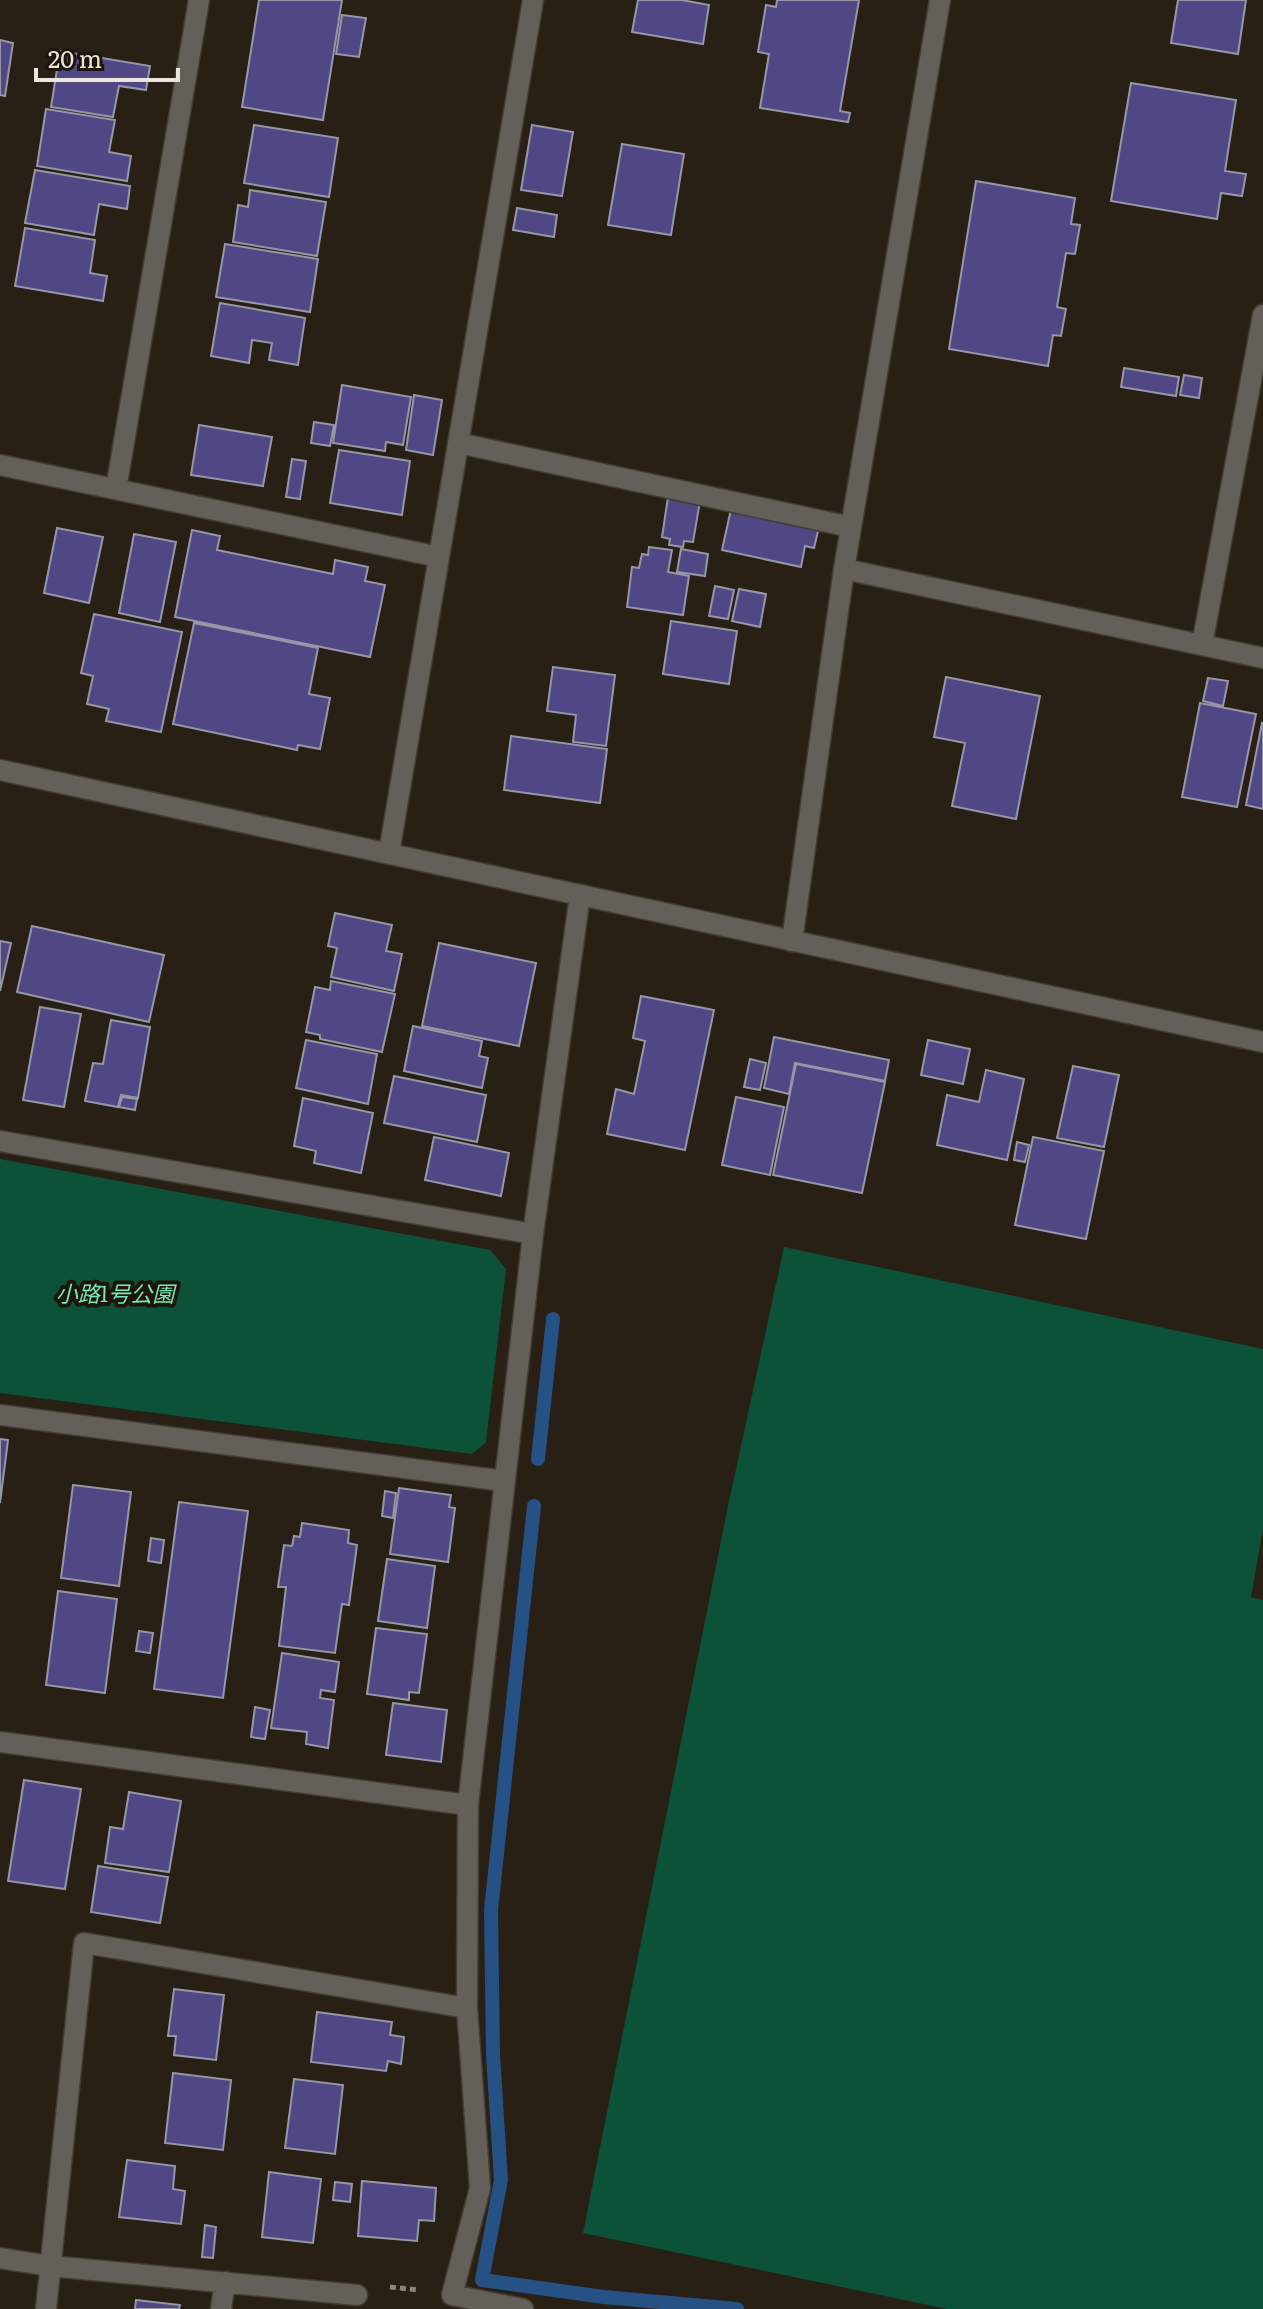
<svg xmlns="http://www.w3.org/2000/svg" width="1263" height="2309" viewBox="0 0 1263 2309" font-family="Literata,'Noto Sans JP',serif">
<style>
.green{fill:#0c5239}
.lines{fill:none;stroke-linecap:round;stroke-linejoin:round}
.stream{stroke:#265184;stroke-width:14}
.building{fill:#504884;stroke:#9796a7;stroke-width:2}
.minor-casing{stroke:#433c30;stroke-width:23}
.tertiary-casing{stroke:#433c30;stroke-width:23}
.path{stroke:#8c857b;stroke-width:5;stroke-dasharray:6 4;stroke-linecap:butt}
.minor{stroke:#645f59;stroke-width:20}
.tertiary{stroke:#645f59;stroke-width:20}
.labels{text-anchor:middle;stroke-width:8;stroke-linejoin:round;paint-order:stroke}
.park-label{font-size:22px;font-style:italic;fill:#77e9b6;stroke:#1e160b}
</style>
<rect width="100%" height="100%" fill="#282014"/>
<!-- green -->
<path class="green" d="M0,1159L490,1250L506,1269L486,1442L472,1454L0,1393Z
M784,1247L1263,1349V1529L1251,1597L1263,1600V2309H947L583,2233L728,1506Z"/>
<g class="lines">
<!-- stream -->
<path class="stream" d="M538,1459L553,1319
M534,1506L491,1910L493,2055L501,2180L482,2280L604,2297L737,2309"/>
</g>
<!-- building -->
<path class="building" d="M259,0H342L323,120L242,107Z
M638,0H682L709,5L703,44L632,32Z
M777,0H859L840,111L850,113L848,122L760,108L769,54L758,52L766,5L776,7Z
M1178,0H1246L1238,54L1171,43Z
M342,15L366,18L359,57L336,54Z
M0,40L13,43L5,96L0,95Z
M60,51L150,66L146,90L119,86L113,117L51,107Z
M1131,83L1236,100L1225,171L1246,174L1242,196L1221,193L1217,219L1111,201Z
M46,109L115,120L109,152L131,156L127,181L37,166Z
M254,125L338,138L329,197L244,183Z
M532,125L573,132L562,196L521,190Z
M622,144L684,154L671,235L608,225Z
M35,170L130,186L127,209L99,204L94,235L25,223Z
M976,181L1075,198L1071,224L1080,225L1075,254L1066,253L1057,307L1066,309L1061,336L1053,335L1048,366L949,349Z
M250,190L326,202L317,256L233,242L238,205L248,207Z
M517,208L557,215L554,237L513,230Z
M25,228L95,240L90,273L107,276L103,301L15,286Z
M225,244L318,259L310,312L216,297Z
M220,303L305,318L298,365L269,360L272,343L252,340L249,363L211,356Z
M1124,368L1179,377L1176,396L1121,387Z
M1184,375L1202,378L1199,398L1180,395Z
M342,385L411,397L403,445L386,442L385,451L333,443Z
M414,395L442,400L433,455L406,450Z
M314,422L334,425L330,446L311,443Z
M199,425L272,437L263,486L191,475Z
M339,450L410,461L402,515L330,503Z
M292,459L306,461L300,499L286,497Z
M668,497L700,501L693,542L684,541L683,547L669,545L670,539L662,537Z
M731,509L819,527L814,548L805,546L801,567L722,550Z
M57,528L103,537L89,603L44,593Z
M192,530L220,536L217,550L333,574L335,560L368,567L365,581L385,585L370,657L175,617Z
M134,534L176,542L160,622L119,613Z
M649,547L672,550L668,572L689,576L683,615L627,607L632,567L639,568L642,554L648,555Z
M681,549L708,554L705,576L677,572Z
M715,586L734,590L728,619L709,616Z
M739,589L766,594L760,627L732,621Z
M94,614L182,632L161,732L106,721L109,709L87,704L93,676L81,673Z
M671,621L737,631L729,684L663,674Z
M194,623L318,648L309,694L330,698L320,749L298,745L297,750L173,724Z
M553,667L615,675L606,746L573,742L576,715L547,711Z
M946,677L1040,696L1016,819L952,806L965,743L934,737Z
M1208,678L1228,681L1223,706L1203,701Z
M1200,703L1256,714L1237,807L1182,797Z
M1262,723L1263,724V809L1246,805Z
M511,736L607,749L600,803L504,790Z
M335,913L392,925L386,951L402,954L394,991L331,977L337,948L328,946Z
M32,926L164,955L149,1022L17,992Z
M0,941L11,943L0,991Z
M439,943L536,963L519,1046L422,1026Z
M331,981L395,994L382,1052L320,1039V1035L306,1032L315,987L330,990Z
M641,996L714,1010L685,1150L607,1134L616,1089L634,1094L645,1041L633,1038Z
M40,1007L81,1014L64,1107L23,1100Z
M111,1020L150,1027L138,1098L121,1095L118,1107L85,1101L93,1063L103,1064Z
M413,1026L482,1041L479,1056L488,1058L482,1088L404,1071Z
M774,1037L889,1060L885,1081L795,1063L789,1094L764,1088Z
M306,1040L377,1054L368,1104L296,1088Z
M928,1040L970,1049L963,1084L921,1075Z
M750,1059L766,1063L760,1090L744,1087Z
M796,1064L885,1082L862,1193L773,1175Z
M1073,1066L1119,1075L1104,1147L1057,1138Z
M986,1070L1024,1079L1007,1160L937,1145L947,1095L979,1102Z
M394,1076L486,1095L477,1142L384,1123Z
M122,1097L137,1099L135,1110L119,1107Z
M736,1097L784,1107L770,1175L722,1165Z
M303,1098L373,1113L361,1173L314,1163L316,1151L294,1146Z
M434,1137L509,1153L501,1196L425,1180Z
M1033,1137L1104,1151L1086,1239L1015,1225Z
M1017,1142L1029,1145L1025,1162L1014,1160Z
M0,1439L8,1440L0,1503Z
M73,1485L131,1492L119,1586L61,1578Z
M399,1488L451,1495L449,1507L455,1508L448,1562L390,1554Z
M385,1491L396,1493L393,1518L382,1516Z
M179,1502L248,1511L223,1698L154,1689Z
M302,1523L349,1530L348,1543L357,1545L349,1605L342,1604L335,1653L279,1646L286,1587H278L284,1545L292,1546L294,1536L300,1537Z
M151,1538L164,1540L161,1563L148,1561Z
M387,1559L435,1566L427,1628L378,1621Z
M58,1591L117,1599L105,1693L46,1685Z
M376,1628L427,1634L419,1693L409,1692V1700L367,1694Z
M139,1631L153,1633L150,1653L136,1651Z
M282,1653L339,1662L335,1692L321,1690L320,1698L334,1700L328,1748L306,1744L307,1732L271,1728Z
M393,1703L447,1710L441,1762L386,1755Z
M255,1707L270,1710L265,1739L251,1737Z
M24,1780L81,1789L65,1889L8,1881Z
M129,1792L181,1801L169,1872L105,1863L110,1827L123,1829Z
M98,1866L168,1877L160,1923L91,1912Z
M174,1989L224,1995L216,2060L174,2055L176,2036H168Z
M317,2012L392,2022L390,2035L404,2037L401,2064L388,2061L386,2071L311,2062Z
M173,2073L231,2080L223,2150L165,2143Z
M294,2079L343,2085L335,2154L285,2148Z
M127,2160L175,2166L173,2189L185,2191L181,2224L119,2217Z
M269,2172L321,2179L313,2243L262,2237Z
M362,2181L436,2188L434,2221L419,2220L417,2241L358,2236Z
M335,2182L352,2184L350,2202L333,2200Z
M205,2225L216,2227L213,2258L202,2257Z
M136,2300L180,2305L179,2309H135Z"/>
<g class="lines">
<!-- minor casing -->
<g class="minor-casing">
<path id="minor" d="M458,443L851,527
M0,465L439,557
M116,489L199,0
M844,569L1263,658
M1202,645L1263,315
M389,853L533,0
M792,941L844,569L940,0
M0,1141L533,1234
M0,1415L504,1481
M0,1742L468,1805
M0,2258L50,2266L357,2295
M46,2309L84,1943L467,2008
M221,2309L225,2282
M523,2309L452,2295L480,2188L467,2008L468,1805L533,1234L580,895"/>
</g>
<!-- tertiary casing -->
<g class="tertiary-casing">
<path id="tertiary" d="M0,770L1263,1042"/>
</g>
<!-- path -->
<path class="path" d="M390,2287L419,2290"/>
<!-- minor -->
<use href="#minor" class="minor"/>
<!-- tertiary -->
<use href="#tertiary" class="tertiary"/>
</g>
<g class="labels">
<!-- park labels -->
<g class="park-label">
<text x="115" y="1302">小路1号公園</text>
</g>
</g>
<!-- scale -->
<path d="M36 68v12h142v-12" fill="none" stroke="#ebe5de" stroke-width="4"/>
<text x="48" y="68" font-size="24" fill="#ebe5de" stroke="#1e160b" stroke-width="6" paint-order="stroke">20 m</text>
</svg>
